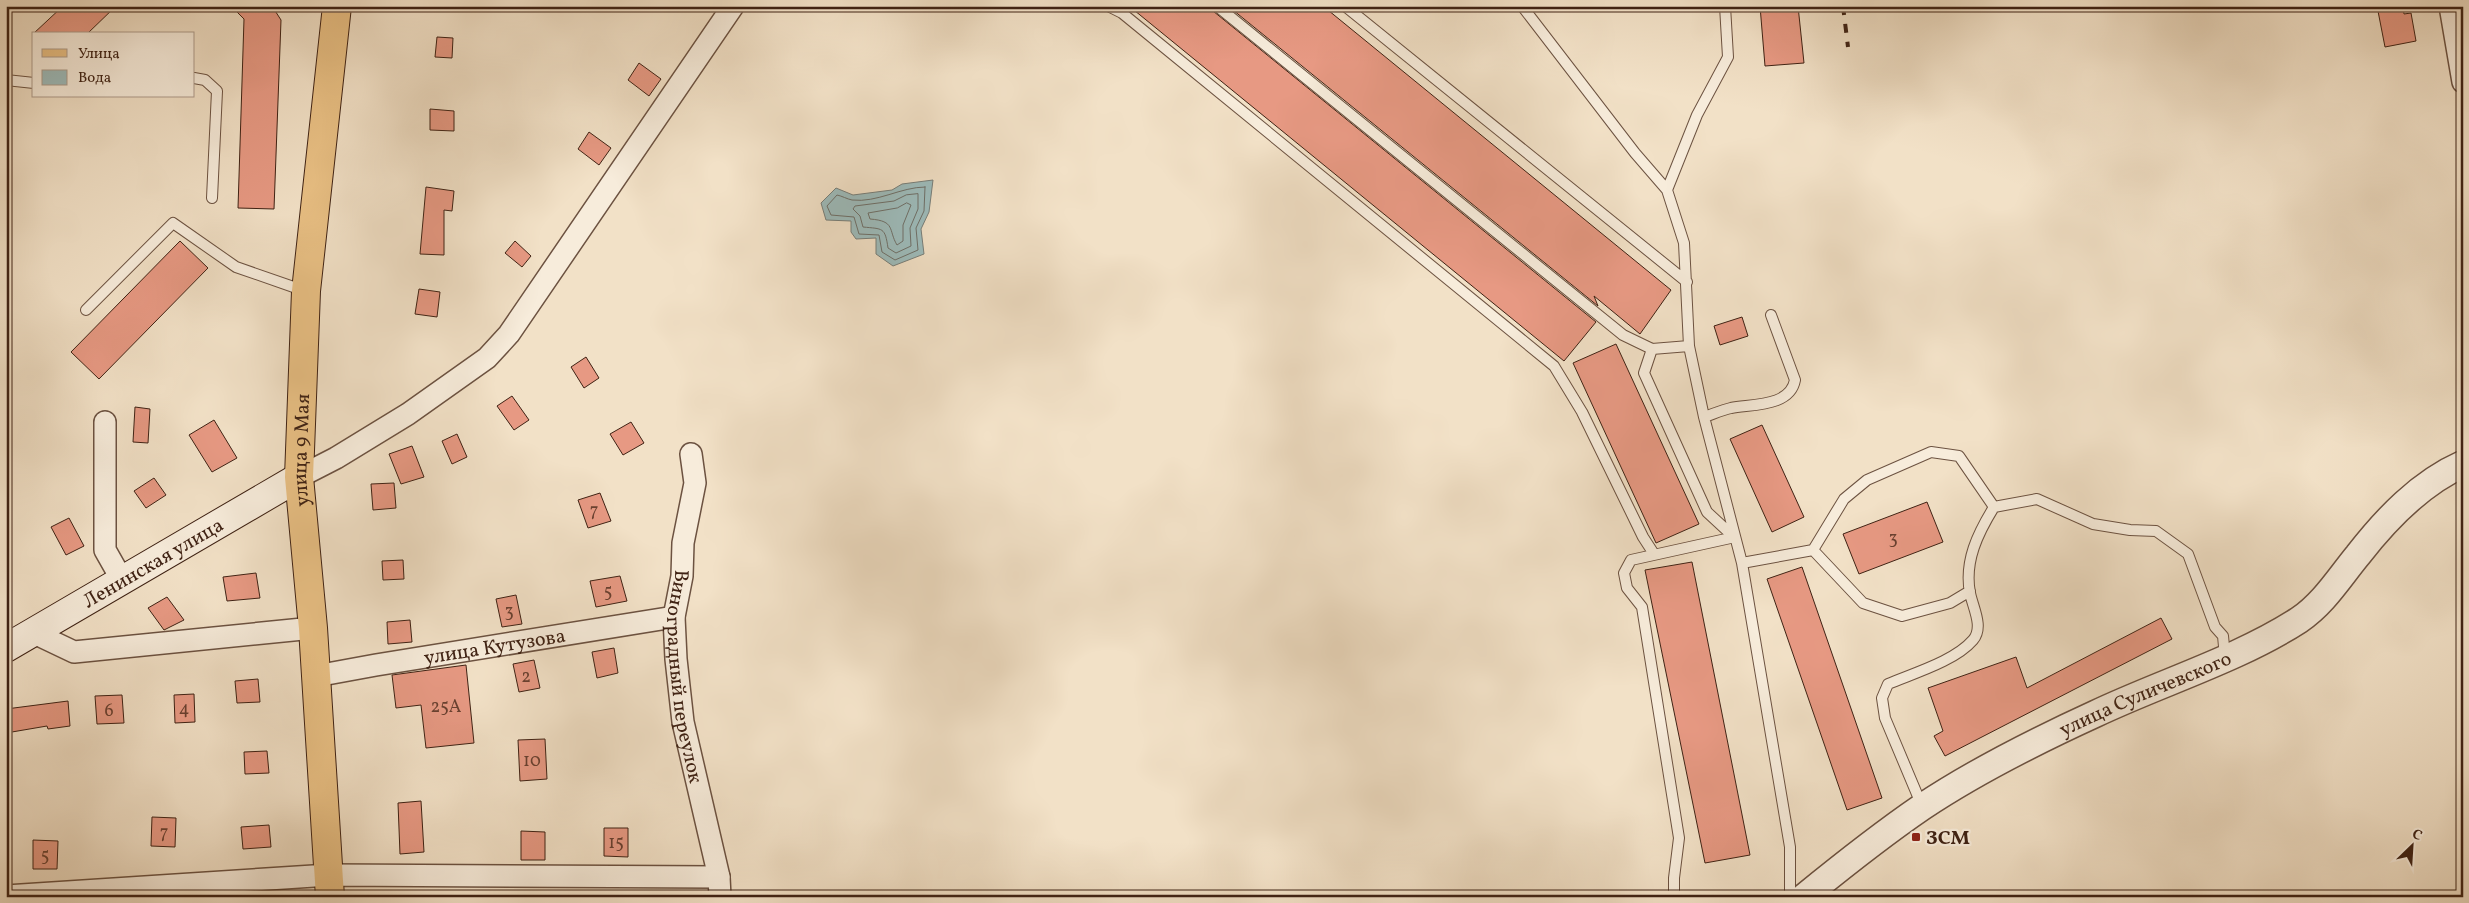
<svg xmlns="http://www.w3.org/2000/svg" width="2469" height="903" viewBox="0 0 2469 903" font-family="Vollkorn,serif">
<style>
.water{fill:#9dbcbc;stroke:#777e79}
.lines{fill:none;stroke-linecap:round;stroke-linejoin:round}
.shore{stroke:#6e6f68;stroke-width:1}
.building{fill:#e79983;stroke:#3f2214}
.service-casing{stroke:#6c5241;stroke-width:12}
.minor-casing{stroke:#6c5241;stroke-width:24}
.tertiary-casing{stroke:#6c5241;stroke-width:29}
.secondary-casing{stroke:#3f2214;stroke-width:30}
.primary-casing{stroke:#3f2214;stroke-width:30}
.service{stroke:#f7ecdb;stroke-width:10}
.minor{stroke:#f7ecdb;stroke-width:21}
.tertiary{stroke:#f7ecdb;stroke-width:26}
.secondary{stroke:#f7ecdb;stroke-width:28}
.primary{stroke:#e9c084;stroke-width:28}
.rail{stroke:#3f2214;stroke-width:4;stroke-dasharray:9 9;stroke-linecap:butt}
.poi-dot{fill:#8f2418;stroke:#f7ecdb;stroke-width:2}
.labels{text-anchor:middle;stroke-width:4.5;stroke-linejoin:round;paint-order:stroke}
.number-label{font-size:18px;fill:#694030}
.street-label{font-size:20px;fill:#3f2214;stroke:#f7ecdb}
.poi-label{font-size:20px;font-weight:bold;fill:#3f2214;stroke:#f7ecdb;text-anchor:start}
</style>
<rect width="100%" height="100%" fill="#f2e1c7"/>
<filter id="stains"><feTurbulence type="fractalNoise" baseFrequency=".004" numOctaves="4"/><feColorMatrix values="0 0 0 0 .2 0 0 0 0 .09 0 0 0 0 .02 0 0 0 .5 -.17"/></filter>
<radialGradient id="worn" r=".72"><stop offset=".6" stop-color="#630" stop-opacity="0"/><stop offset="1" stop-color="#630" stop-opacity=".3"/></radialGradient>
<!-- water -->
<path class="water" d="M933,180L929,212L921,229L924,254L893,266L876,254V238L856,239L851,232V221L826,220L821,203L836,188L853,195L892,190L902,184Z"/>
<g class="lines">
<!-- shore -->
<path class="shore" d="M925,187L924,211L916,228L918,250L895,260L882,252L879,235L859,234L854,217L831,215L827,206L837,195C842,196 847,199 852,200C877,203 901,187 925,187Z
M918,194V209L910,228L911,246L896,253L888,248C885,227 883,229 863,227L860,216L853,209L855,206L894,201L906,195Z
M907,203L911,205L903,225V241L897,245C888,230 896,221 870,219L868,213L897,208Z"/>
</g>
<!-- building -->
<path class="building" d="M63,6H116L87,34H33Z
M231,6H272L281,20L274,209L238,208L244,19Z
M1129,6H1210L1213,11L1596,322L1564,361Z
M1228,6H1323L1671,290L1640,334L1594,296L1598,306Z
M1760,6H1798L1804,63L1765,66Z
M2377,6H2403L2404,14L2411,13L2416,41L2385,47Z
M437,37L453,38L452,58L435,57Z
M639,63L661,79L649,96L628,80Z
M430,109L454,111V131L430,130Z
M589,132L611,148L599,165L578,149Z
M426,187L454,191L452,211L444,210V255L420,254Z
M180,241L208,268L99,379L71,352Z
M515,241L531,256L522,267L505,253Z
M419,289L440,292L437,317L415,314Z
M1742,317L1748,336L1720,345L1714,326Z
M1616,344L1699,524L1656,543L1573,363Z
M586,357L599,378L584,388L571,367Z
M512,396L529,420L514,430L497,406Z
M135,407L150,409L148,443L133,442Z
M214,420L237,458L212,472L189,435Z
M631,422L644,443L623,455L610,434Z
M1762,425L1804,517L1772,532L1730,439Z
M457,434L467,457L452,464L442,441Z
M412,446L424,477L401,484L389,454Z
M154,478L166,495L146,508L134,491Z
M394,483L396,508L373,510L371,484Z
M600,493L611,521L588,528L578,500Z
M1927,502L1943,542L1859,574L1843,534Z
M69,518L84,546L66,555L51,527Z
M403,560L404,579L383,580L382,561Z
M1692,562L1750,855L1705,863L1645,570Z
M1802,567L1882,798L1847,810L1767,579Z
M256,573L260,598L227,601L223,577Z
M620,576L627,601L596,607L590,581Z
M516,595L522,624L502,627L496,599Z
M167,597L184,620L164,630L148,608Z
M2161,618L2172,639L1945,756L1934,736L1943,731L1928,688L2016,657L2027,688Z
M410,620L412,642L388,644L387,622Z
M614,648L618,673L597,678L592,652Z
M534,660L540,688L519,692L513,664Z
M466,665L474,743L426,748L421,705L396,708L392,675Z
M258,679L260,702L237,703L235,681Z
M194,694L195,722L175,723L174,695Z
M122,695L124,723L97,724L95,696Z
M68,701L70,726L48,729L47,726L6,733V709Z
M545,739L547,779L520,781L518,740Z
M267,751L269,773L245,774L244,752Z
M421,801L424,852L400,854L398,803Z
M152,817L176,818L175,847L151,846Z
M269,825L271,847L243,849L241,827Z
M604,828H628V857L604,856Z
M521,831L545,832V860H521Z
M33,840L58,841L57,869H33Z"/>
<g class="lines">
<!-- service casing -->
<g class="service-casing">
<path id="service" d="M1108,6L1122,13L1554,366L1582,412L1643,537L1654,554
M1217,6L1623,335L1652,349L1689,346
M1345,6L1687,282
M1522,6L1635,153L1667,190
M1725,6L1728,57L1697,115L1667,190L1684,243L1689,346L1704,417L1742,563L1790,847V897
M194,78L205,80L217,91L212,198
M6,80L34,83
M86,310L173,223L236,267L305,291
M1652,349L1644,373L1707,512L1734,537
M1704,417C1713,414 1722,410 1731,408C1752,404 1790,407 1795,380L1771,315
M1742,563L1813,550
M1970,591L1950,603L1902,616L1863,603L1813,550L1844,499L1867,480L1931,452L1959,456L1994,507
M1922,806L1885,718L1882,698L1888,684C1914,673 1955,661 1973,640C1984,627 1973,608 1970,593C1964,561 1978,533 1994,507L2037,499L2093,524L2130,530L2156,531L2188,554L2215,627L2223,636L2225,657
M1674,897V878L1679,838L1642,607L1627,588L1624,573L1631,560L1735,537"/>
</g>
<!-- minor casing -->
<g class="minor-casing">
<g id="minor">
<path d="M2450,6L2463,82"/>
<path d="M105,422V550L122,580"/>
<path id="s1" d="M691,454L695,483L683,543L682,576L674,617L676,659L683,722L719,877L720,897"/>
<path d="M299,477L336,458L408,414L487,358L509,334L733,6"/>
<path d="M32,632L74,652L313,628"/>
<path id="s2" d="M316,676L376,665L674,617"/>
<path d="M6,896L329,875L719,877"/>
</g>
</g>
<!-- tertiary casing -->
<g class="tertiary-casing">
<g id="tertiary">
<path id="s3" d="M1804,897C1842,866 1881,835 1922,807C1976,771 2036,741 2095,714C2160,683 2239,659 2299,620C2324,603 2339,578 2358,555C2386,519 2420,483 2463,464"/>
</g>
</g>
<!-- secondary casing -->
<g class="secondary-casing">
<g id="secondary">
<path id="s4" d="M6,648L299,477"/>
</g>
</g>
<!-- primary casing -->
<g class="primary-casing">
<g id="primary">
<path id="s5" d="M330,897L313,628L299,477L306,291L337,6"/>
</g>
</g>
<!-- service -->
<use href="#service" class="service"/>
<!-- minor -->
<use href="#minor" class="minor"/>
<!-- tertiary -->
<use href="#tertiary" class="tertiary"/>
<!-- secondary -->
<use href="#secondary" class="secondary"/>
<!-- primary -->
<use href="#primary" class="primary"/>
<!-- rail -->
<path class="rail" d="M1843,6L1848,47"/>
</g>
<!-- markers -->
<rect class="poi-dot" x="1911" y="832" width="10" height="10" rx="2.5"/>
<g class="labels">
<!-- number labels -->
<g class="number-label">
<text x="594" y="516">7</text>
<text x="1893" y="544">3</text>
<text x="608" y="597">5</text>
<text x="509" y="617">3</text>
<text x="526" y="682">2</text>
<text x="446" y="712">25А</text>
<text x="184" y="714">4</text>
<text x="109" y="716">6</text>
<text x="532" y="766">10</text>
<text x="164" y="838">7</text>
<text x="616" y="848">15</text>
<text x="45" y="861">5</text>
</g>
<!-- street labels -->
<g class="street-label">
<text dy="7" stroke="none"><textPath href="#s5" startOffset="448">улица 9 Мая</textPath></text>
<text dy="7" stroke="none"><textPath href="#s4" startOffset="170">Ленинская улица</textPath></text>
<text dy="7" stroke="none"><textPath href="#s2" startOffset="181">улица Кутузова</textPath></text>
<text dy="7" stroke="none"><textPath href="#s1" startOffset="225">Виноградный переулок</textPath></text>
<text dy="7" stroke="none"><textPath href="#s3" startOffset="399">улица Суличевского</textPath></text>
</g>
<!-- poi labels -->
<g class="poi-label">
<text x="1926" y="844">ЗСМ</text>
</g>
</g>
<!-- margin -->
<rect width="2469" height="903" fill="none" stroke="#f2e1c7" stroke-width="25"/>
<rect x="8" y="8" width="2454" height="888" fill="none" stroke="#3f2214" stroke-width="2.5"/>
<rect x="12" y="12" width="2444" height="878" fill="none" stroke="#3f2214"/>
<!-- legend -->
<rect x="32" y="32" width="162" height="65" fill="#f7ecdb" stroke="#ad9b8b"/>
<rect x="42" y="49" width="25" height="8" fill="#e9c084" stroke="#ad9b8b"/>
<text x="78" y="58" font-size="15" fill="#3f2214">Улица</text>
<rect x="42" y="70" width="25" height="15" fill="#9dbcbc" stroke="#ad9b8b"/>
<text x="78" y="82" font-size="15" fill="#3f2214">Вода</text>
<!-- north arrow -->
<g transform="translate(2412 846) rotate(25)" stroke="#f7ecdb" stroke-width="4" paint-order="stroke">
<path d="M0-4L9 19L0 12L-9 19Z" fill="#3f2214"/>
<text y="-8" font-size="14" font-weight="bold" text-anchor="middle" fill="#3f2214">С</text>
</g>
<rect width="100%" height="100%" filter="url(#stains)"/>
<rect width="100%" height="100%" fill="url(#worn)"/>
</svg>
